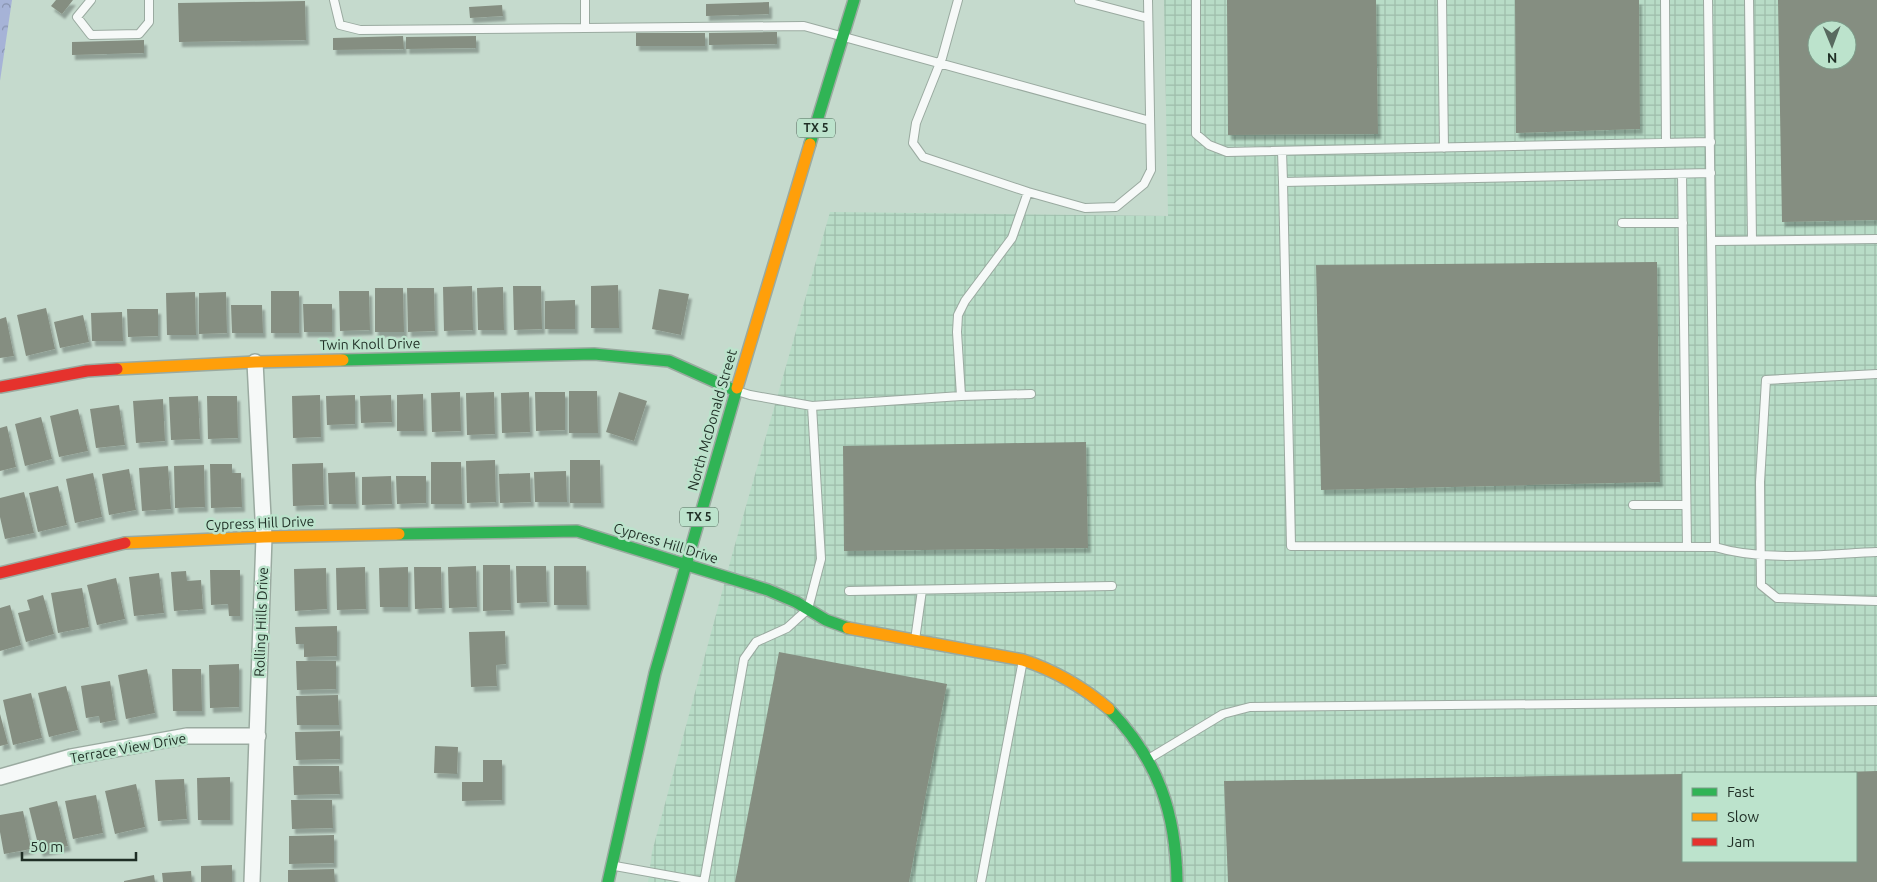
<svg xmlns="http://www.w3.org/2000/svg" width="1877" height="882" viewBox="0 0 1877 882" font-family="Ubuntu,sans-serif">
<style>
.industrial{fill:url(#industrial-grid);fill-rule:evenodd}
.forest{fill:url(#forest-crowns)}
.building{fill:#858e81;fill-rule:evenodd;filter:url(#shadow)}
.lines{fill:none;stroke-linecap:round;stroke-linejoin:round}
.lane-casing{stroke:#9aaaa0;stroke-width:10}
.street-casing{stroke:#9aaaa0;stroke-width:18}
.fast-casing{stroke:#9aaaa0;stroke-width:14}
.slow-casing{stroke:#9aaaa0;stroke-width:14}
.jam-casing{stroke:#9aaaa0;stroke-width:14}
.lane{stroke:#f6f9f8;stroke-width:8}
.street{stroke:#f6f9f8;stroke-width:15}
.fast{stroke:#30b455;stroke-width:11}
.slow{stroke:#ff9f0a;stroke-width:11}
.jam{stroke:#e5322d;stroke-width:11}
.labels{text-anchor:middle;stroke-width:5;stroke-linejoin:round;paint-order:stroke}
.shield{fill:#bce3cc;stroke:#4e6457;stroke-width:1}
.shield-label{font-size:12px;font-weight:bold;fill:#1f2e25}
.street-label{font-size:14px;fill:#1f2e25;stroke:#bce3cc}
</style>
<defs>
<pattern id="industrial-grid" width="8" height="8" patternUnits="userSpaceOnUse" patternTransform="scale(1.25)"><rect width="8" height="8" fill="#b8dcc7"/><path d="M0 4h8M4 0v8" fill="none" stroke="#9ebdab"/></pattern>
<pattern id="forest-crowns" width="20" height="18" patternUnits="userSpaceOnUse" patternTransform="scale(1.25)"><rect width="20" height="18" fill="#a6b3d7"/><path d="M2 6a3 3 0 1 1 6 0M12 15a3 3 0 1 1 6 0" fill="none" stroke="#8792ae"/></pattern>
<filter id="shadow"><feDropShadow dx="3" dy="5" stdDeviation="1" flood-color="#0004"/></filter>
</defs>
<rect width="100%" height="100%" fill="#c5dacd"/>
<!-- industrial -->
<path class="industrial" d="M1164,0H1877V882H648L652,852L732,555L830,212L1168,216ZM1817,30H1847V60H1817ZM1683,773H1856V861H1683Z"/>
<!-- forest -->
<path class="forest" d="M0,0H12L0,81Z"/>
<!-- building -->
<path class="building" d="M56,0H73L62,14L51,6Z
M1227,0H1376L1378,134L1228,135Z
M1515,0H1639L1640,129L1516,133Z
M1778,0H1877V220L1782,222ZM1817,30H1847V60H1817Z
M305,1L306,40L179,42L178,3Z
M769,2V14L706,16V4Z
M502,5L503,16L470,18L469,7Z
M777,32V44L709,45V33Z
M636,33H705V46H636Z
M403,36L404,49L333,50V38Z
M476,36V48L406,49V37Z
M144,40V53L72,55V42Z
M1657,262L1660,482L1321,490L1316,265Z
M618,285L619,328H591V286Z
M472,286L473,330L444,331L443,287Z
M513,286H541L542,329L514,330Z
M503,287L504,330H478L477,288Z
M375,288H403L404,332H375Z
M407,288H434L435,331L408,332Z
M659,289L689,294L681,335L652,329Z
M271,291H299V333H271Z
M339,291H369L370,330L340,331Z
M195,292L196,335H167L166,293Z
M226,292L227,333L199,334V293Z
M575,300V329H545V301Z
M303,304H332V332H304Z
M231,305H262L263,333H232Z
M46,308L55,349L26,356L17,315Z
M127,309H158V336L128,337Z
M122,312L123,341H92L91,313Z
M83,315L89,342L60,348L54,322Z
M6,317L14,356L0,358V319Z
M569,391H597L598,433H569Z
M460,392L461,431L432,432L431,393Z
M494,392L495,434L467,435L466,393Z
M529,392L530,432L502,433L501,393Z
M535,392H565V430L536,431Z
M619,392L647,401L634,441L606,432Z
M423,394L424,431H397V395Z
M320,395L321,437L293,438L292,396Z
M355,395V424L327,425L326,396Z
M391,395L392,422L361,423L360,396Z
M198,396L200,439L171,440L169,397Z
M207,396H237L238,438L208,439Z
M163,399L165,441L136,443L133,401Z
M119,405L125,445L96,448L90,409Z
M78,409L88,451L59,457L50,416Z
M41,417L52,459L25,466L15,424Z
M7,426L16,467L0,471V428Z
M1086,442L1088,548L844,551L843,446Z
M495,460L496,502L467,503L466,461Z
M570,460H600L601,503H570Z
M431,462H461L462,504H431Z
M323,463L324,505L293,506L292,464Z
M210,464H232V473H241L242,507L211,508Z
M204,465L205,507L175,508L174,466Z
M168,466L171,509L142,511L139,468Z
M129,469L136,510L109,515L102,474Z
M566,471L567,502H535L534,472Z
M355,472L356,504H329L328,473Z
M93,473L102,517L75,523L66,479Z
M530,473L531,502L500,503L499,474Z
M391,476L392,504L362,505V477Z
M396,476H426V503L397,504Z
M58,486L67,525L38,532L29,493Z
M24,492L34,533L5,539L0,517V498Z
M483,565H510L511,610L483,611Z
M476,566L477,607L449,608L448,567Z
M516,566H546L547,602L517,603Z
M554,566H586L587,605H554Z
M365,567L366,609L337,610L336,568Z
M408,567V607H380L379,568Z
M414,567H441L442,608L415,609Z
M326,568L327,609L295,611L294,569Z
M210,570H240V616H229L228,604L211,605Z
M186,571L187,581L201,580L203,609L174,611L171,572Z
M159,573L164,613L134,616L129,577Z
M116,578L125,619L97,625L87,585Z
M82,588L89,627L58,633L51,593Z
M43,595L54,634L26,642L18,613L30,610L27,600Z
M10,605L21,645L0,651V608Z
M337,626V656L304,657V644H296L295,627Z
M505,631L506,664L496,665L497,686L471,687L469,632Z
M779,652L947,684L909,882H735Z
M296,661H336V689L297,690Z
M239,664V707L210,708L209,665Z
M147,669L155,713L126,719L118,675Z
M172,669H201L202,711H173Z
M110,681L116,720L100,723L99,716L86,718L81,686Z
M66,686L78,730L49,737L38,693Z
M31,693L42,738L13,745L3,700Z
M338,695L339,725H297L296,696Z
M0,714L8,744L0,746Z
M340,731V759L296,760L295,732Z
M435,746L458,747L457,774L434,773Z
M483,760H502V800L462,801V782H483Z
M293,766H339L340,794L294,795Z
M1877,771V882H1228L1224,781L1683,774V861H1856V773H1843V772Z
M230,777V820H198L197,778Z
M184,779L187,819L158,821L155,780Z
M136,784L145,827L115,834L105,791Z
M96,795L103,833L73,839L65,801Z
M291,800H332L333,828L292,829Z
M57,801L68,846L40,852L29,808Z
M23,811L31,849L4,854L0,832V815Z
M334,835V863L289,864V836Z
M232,865V882H201V866Z
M334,869L335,882H288V870Z
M191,871L192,882H163L162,873Z
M154,875L155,882H124V881Z"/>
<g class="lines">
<!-- lane casing -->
<g class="lane-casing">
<path id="lane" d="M91,0L77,17L91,35L139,34L149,22V0
M334,0L340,25L360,30L804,26L1150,121
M585,0V27
M958,0L942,58L916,123L913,143L923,157L1028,192L1085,208L1116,207L1144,184L1151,170L1148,0
M1079,0L1148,18
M1196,0V134L1209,145L1227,152L1711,142
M1442,0L1444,148
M1665,0L1666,143
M1708,0L1715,547L1291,546L1283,182L1711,173
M1749,0L1752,240
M1282,151L1283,182
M1682,174L1687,547
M1622,223H1683
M1712,241L1877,239
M1877,374L1766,380L1760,482L1761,585L1777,598L1877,601
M961,396L957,332L958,315L965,301L1012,238L1028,192
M812,406L961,396L1031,394
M1633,505H1686
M1715,547C1764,562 1826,554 1877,552
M849,591L1112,586
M915,640L922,590
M1150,758L1223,714L1250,707L1877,701
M615,866L704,882
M704,882L744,659L756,642L787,628L808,609L821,559L812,406L750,395L737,391
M981,882L1023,660"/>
</g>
<!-- street casing -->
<g class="street-casing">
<path id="street" d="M0,777L71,757L187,736H258
M252,882L264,537L255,362"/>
</g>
<!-- fast casing -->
<g class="fast-casing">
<path id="fast" d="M810,144L854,0
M343,360L594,354L669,361L736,391
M399,534L577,531L768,590L796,602L826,620L848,628
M1109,709C1158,760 1176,812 1177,882
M608,882L655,673L737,388"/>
</g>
<!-- slow casing -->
<g class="slow-casing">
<path id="slow" d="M117,369L255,362L343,360
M737,388L810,144
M125,543L264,537L399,534
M848,628L1023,660C1056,671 1082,686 1109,709"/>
</g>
<!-- jam casing -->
<g class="jam-casing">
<path id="jam" d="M0,387L87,371L117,369
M0,573L125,543"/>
</g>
<!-- lane -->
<use href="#lane" class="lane"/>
<!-- street -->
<use href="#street" class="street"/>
<!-- fast -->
<use href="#fast" class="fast"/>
<!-- slow -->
<use href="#slow" class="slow"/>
<!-- jam -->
<use href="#jam" class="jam"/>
</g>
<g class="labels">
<!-- shield labels -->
<g class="shield">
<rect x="797" y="118.5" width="38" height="19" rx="4"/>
<rect x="680" y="507.5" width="38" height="19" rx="4"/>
</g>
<g class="shield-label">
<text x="816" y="132">TX 5</text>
<text x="699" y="521">TX 5</text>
</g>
<!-- street labels -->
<g class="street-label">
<text transform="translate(370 344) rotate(-1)" y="5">Twin Knoll Drive</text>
<text transform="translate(712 420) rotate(-74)" y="5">North McDonald Street</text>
<text transform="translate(260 523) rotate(-2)" y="5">Cypress Hill Drive</text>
<text transform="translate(666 543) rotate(17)" y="5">Cypress Hill Drive</text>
<text transform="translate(261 622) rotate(-88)" y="5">Rolling Hills Drive</text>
<text transform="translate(128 748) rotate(-10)" y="5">Terrace View Drive</text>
</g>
</g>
<!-- legend -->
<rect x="1682" y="772" width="175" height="90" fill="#bce3cc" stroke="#7d9b89"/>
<rect x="1692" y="788" width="25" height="8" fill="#30b455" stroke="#7d9b89"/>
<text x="1727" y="797" font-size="15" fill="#1f2e25">Fast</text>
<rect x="1692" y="813" width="25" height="8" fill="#ff9f0a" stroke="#7d9b89"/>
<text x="1727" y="822" font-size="15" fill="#1f2e25">Slow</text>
<rect x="1692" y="838" width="25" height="8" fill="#e5322d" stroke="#7d9b89"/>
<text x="1727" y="847" font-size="15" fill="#1f2e25">Jam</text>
<!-- north arrow -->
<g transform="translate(1832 45) rotate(179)"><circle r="24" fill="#bce3cc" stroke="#7d9b89"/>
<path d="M0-4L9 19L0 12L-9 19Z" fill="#596a60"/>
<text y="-8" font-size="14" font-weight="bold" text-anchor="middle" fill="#1f2e25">N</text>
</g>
<!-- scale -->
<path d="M22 852v8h114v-8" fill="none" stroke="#1f2e25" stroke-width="2.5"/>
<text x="30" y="852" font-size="15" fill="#1f2e25" stroke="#bce3cc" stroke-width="4" paint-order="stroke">50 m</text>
</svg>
